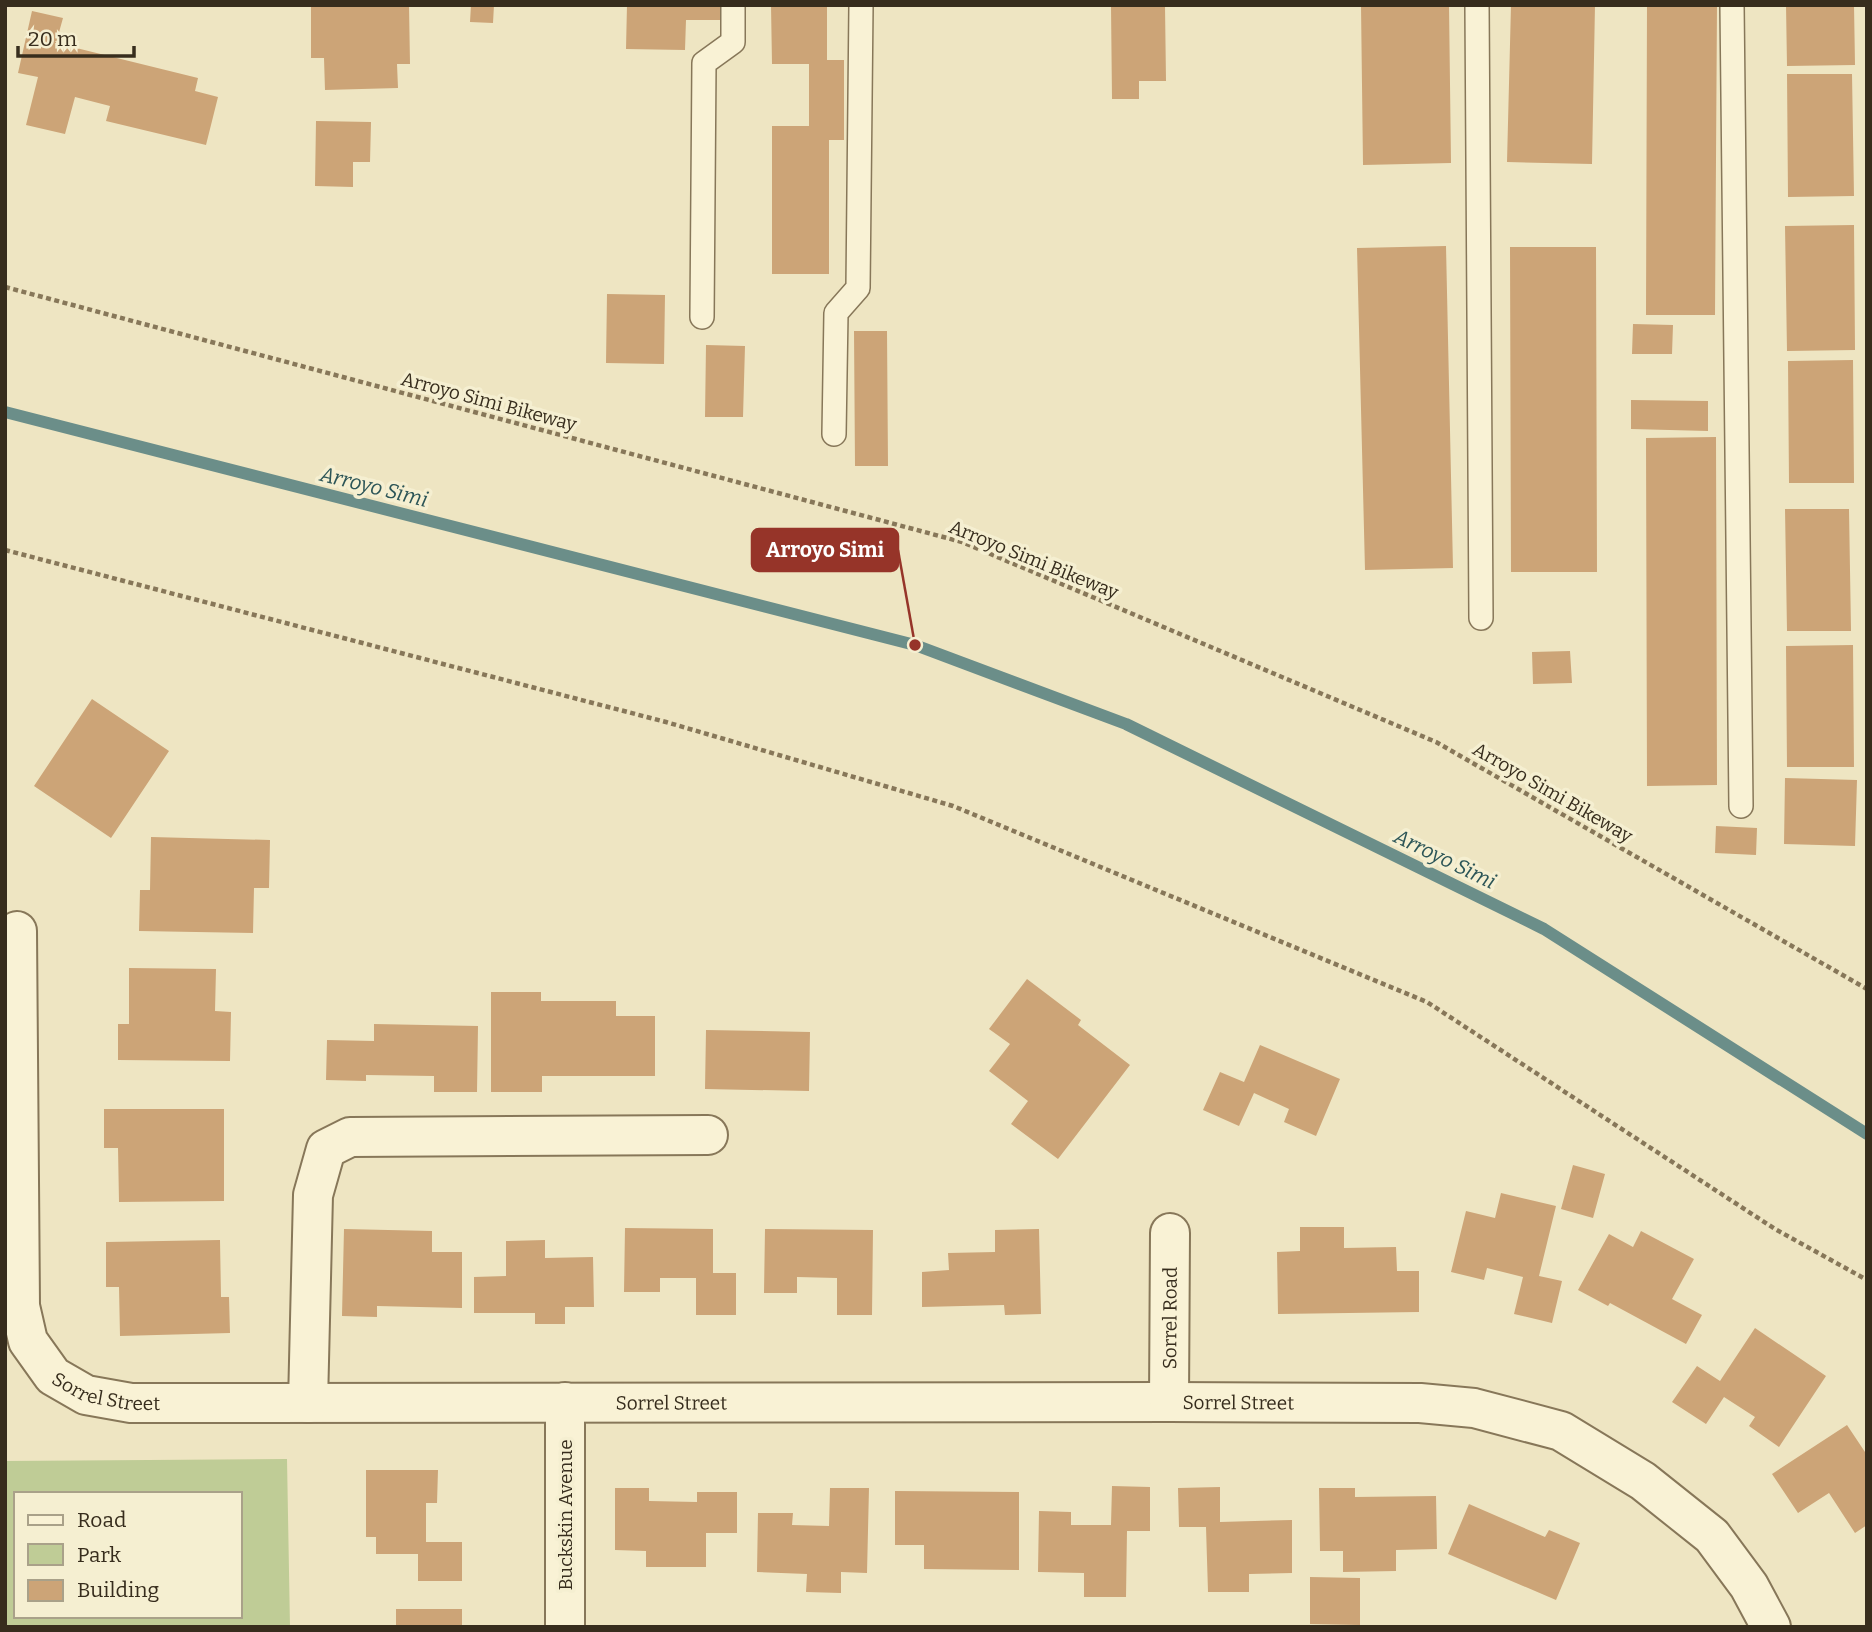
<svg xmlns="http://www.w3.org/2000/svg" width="1872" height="1632" viewBox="0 0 1872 1632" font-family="Bitter,serif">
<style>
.green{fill:#bfcc96;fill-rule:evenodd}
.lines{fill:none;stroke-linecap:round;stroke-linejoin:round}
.stream{stroke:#6b8e89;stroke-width:12}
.building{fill:#cca477}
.service-casing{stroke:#877759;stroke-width:26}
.minor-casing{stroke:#877759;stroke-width:42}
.path{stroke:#877759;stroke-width:4.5;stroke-dasharray:5 3.5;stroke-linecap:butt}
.service{stroke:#f9f2d5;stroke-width:23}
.minor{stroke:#f9f2d5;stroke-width:38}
.labels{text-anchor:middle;stroke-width:7;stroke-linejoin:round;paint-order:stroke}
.street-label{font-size:19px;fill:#372d1d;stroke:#f5efd1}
.water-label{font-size:21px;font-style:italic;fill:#2c5557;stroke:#f5efd1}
.leader{fill:none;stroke:#963429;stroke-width:2.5}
.callout-dot{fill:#963429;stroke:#f5efd1;stroke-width:2.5}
.callout{fill:#963429;stroke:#963429;stroke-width:2.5}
.callout-label{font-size:21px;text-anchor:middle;font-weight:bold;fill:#fff}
</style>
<rect width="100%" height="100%" fill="#eee5c2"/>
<!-- green -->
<path class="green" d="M287,1459L290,1627H5V1461ZM16,1494H240V1616H16Z"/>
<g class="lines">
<!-- stream -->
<path class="stream" d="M5,412L915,645L1126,724L1544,929L1867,1134"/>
</g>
<!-- building -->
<path class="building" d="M311,5H409L410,64H397L398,88L325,90L324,58H311Z
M471,5H494L493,23L470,22Z
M627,5H721V20H686L685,50L626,49Z
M771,5H827V60H844V140H829V274H772V126H809V64H772Z
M1361,5H1449L1451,163L1363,165Z
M1511,5H1595L1592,164L1507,162Z
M1647,5H1717L1715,315H1646Z
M1786,5H1854L1855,65L1787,66Z
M1111,6H1165L1166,81H1139V99H1112Z
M32,11L63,18L56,43L198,78L195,91L218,97L206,145L106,121L110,106L75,97L65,134L26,125L38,77L18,73Z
M1787,74H1852L1854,196L1788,197Z
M316,121L371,122L370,162H353V187L315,186Z
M1854,225L1855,350L1787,351L1785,226Z
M1446,246L1453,568L1365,570L1357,248Z
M1510,247H1596L1597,572H1511Z
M607,294L665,295L664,364L606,363Z
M1633,324L1673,325L1672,354H1632Z
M854,331H887L888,466H855Z
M706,345L745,346L743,417H705Z
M1853,360L1854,483H1789L1788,361Z
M1631,400L1708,401V431L1631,429Z
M1716,437L1717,785L1647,786L1646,438Z
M1785,509H1849L1851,631H1787Z
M1853,645L1854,767H1787L1786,646Z
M1570,651L1572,683L1533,684L1532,652Z
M92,699L169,751L111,838L34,786Z
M1785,778L1857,780L1855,846L1784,844Z
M1716,826L1757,828L1756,855L1715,853Z
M151,837L270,840L269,888H254L253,933L139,931L140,890H150Z
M129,968L216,969L215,1011L231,1012L230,1061L118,1060V1024H129Z
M1027,979L1081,1020L1078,1025L1130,1065L1058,1159L1011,1124L1028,1101L989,1071L1010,1044L989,1029Z
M491,992H541V1001H616V1016H655V1076H542V1092H491Z
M374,1024L478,1026L477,1092H434V1076L366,1075V1081L326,1080L327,1040L374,1041Z
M706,1030L810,1032L809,1091L705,1089Z
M1260,1045L1340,1079L1316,1136L1284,1122L1289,1109L1254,1093L1239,1126L1203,1110L1220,1072L1244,1082Z
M104,1109H224V1201L119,1202L118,1148H104Z
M1573,1165L1605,1174L1593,1218L1561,1209Z
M1501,1193L1556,1206L1539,1276L1562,1281L1552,1323L1514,1314L1523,1277L1487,1268L1484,1280L1451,1272L1466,1211L1495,1218Z
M1300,1227H1344V1248L1396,1247L1397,1271H1419V1312L1278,1314L1277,1252L1300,1251Z
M625,1228L713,1229V1273H736V1315H696V1278H660V1292H624Z
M344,1229L432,1231V1252H462V1308L377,1306V1317L342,1316Z
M765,1229L873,1230L872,1315H837V1278L797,1277V1293H764Z
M1039,1229L1041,1314L1005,1315L1004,1305L922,1307V1272L949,1270L948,1253L995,1252V1230Z
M1641,1231L1694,1259L1672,1299L1702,1315L1686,1344L1610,1303L1608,1306L1578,1290L1609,1234L1633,1247Z
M220,1240L221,1297H229L230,1333L120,1336L119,1287H106V1242Z
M545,1240V1258L593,1257L594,1307H565V1324H535V1313H474V1277L506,1276V1241Z
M1755,1328L1826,1376L1779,1447L1749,1426L1755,1417L1724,1397L1706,1424L1672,1402L1697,1366L1720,1381Z
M1847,1425L1867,1455V1525L1855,1533L1829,1493L1798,1513L1772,1474Z
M366,1470H438L437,1503H426V1542H462V1581H418V1554H376V1537H366Z
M1112,1486L1150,1487V1531H1127L1126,1597H1084V1573L1038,1572L1039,1511L1071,1512V1525H1111Z
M1220,1487V1522L1292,1520V1573L1249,1574V1592H1208L1206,1527H1179L1178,1488Z
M615,1488H649V1501L697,1502V1492H737V1533H706V1567H646V1551L615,1550Z
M830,1488H869L867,1573L841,1572V1593L806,1592L807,1574L757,1572L758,1513H793L792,1525L829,1526Z
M1319,1488H1355V1497L1436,1496L1437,1549L1396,1550V1571L1343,1572V1551H1320Z
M895,1491L1019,1492V1570L924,1569V1545H895Z
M1469,1504L1545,1537L1549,1530L1580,1543L1556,1600L1448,1554Z
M1310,1577L1360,1578V1625L1310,1624Z
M396,1609H462V1627H396Z"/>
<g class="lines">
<!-- service casing -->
<g class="service-casing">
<path id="service" d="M1477,5L1481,618
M1732,5L1741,806
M702,317L704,63L733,42V5
M834,434L836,313L858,288L861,5"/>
</g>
<!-- minor casing -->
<g class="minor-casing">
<g id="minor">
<path id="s1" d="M17,931L20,1306L28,1341L53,1376L86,1395L131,1403L1169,1402L1420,1403L1474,1408L1561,1431L1643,1481L1712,1536L1749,1586L1771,1627"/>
<path id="s2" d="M1169,1402L1170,1233"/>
<path d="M308,1403L313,1195L326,1149L350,1137L708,1135"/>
<path d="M565,1627V1402"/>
</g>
</g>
<!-- path -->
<path class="path" d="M5,287L962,542L1436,742L1867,989
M5,550L666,722L953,806L1427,1002L1775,1229L1867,1280"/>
<!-- service -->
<use href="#service" class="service"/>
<!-- minor -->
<use href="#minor" class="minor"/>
</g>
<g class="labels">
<!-- street labels -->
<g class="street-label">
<text transform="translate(489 401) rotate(15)" y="7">Arroyo Simi Bikeway</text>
<text transform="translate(1034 559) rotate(22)" y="7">Arroyo Simi Bikeway</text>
<text transform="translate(1553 792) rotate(30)" y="7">Arroyo Simi Bikeway</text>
<text dy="7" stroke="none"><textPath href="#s2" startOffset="84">Sorrel Road</textPath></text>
<text dy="7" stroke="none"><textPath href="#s1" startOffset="511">Sorrel Street</textPath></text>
<text dy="7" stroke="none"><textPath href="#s1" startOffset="1078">Sorrel Street</textPath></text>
<text dy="7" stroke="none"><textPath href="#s1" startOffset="1645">Sorrel Street</textPath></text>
<text transform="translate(565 1515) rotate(-90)" y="7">Buckskin Avenue</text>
</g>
<!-- water labels -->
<g class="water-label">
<text transform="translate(374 487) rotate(14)" y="7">Arroyo Simi</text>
<text transform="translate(1445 859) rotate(26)" y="7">Arroyo Simi</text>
</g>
</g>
<!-- callouts -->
<path class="leader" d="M915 645L898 550"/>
<circle class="callout-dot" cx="915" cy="645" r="7"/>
<rect class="callout" x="752" y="529" width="146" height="42" rx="7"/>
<g class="callout-label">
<text x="825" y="557">Arroyo Simi</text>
</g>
<!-- border -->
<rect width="1872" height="1632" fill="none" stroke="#372d1d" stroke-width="14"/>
<!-- legend -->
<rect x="14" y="1492" width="228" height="126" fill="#f5efd1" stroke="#a9a189" stroke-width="2"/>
<rect x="28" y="1515" width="35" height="10" fill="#f9f2d5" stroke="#a9a189" stroke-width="2"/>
<text x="77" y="1527" font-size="21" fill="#372d1d">Road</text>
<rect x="28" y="1544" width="35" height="21" fill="#bfcc96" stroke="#a9a189" stroke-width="2"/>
<text x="77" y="1562" font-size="21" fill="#372d1d">Park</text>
<rect x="28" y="1580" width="35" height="21" fill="#cca477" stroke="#a9a189" stroke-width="2"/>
<text x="77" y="1597" font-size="21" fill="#372d1d">Building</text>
<!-- scale -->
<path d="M18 46v10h116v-10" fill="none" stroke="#372d1d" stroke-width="3.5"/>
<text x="28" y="46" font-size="21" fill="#372d1d" stroke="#f5efd1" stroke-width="5" paint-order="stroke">20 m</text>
</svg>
